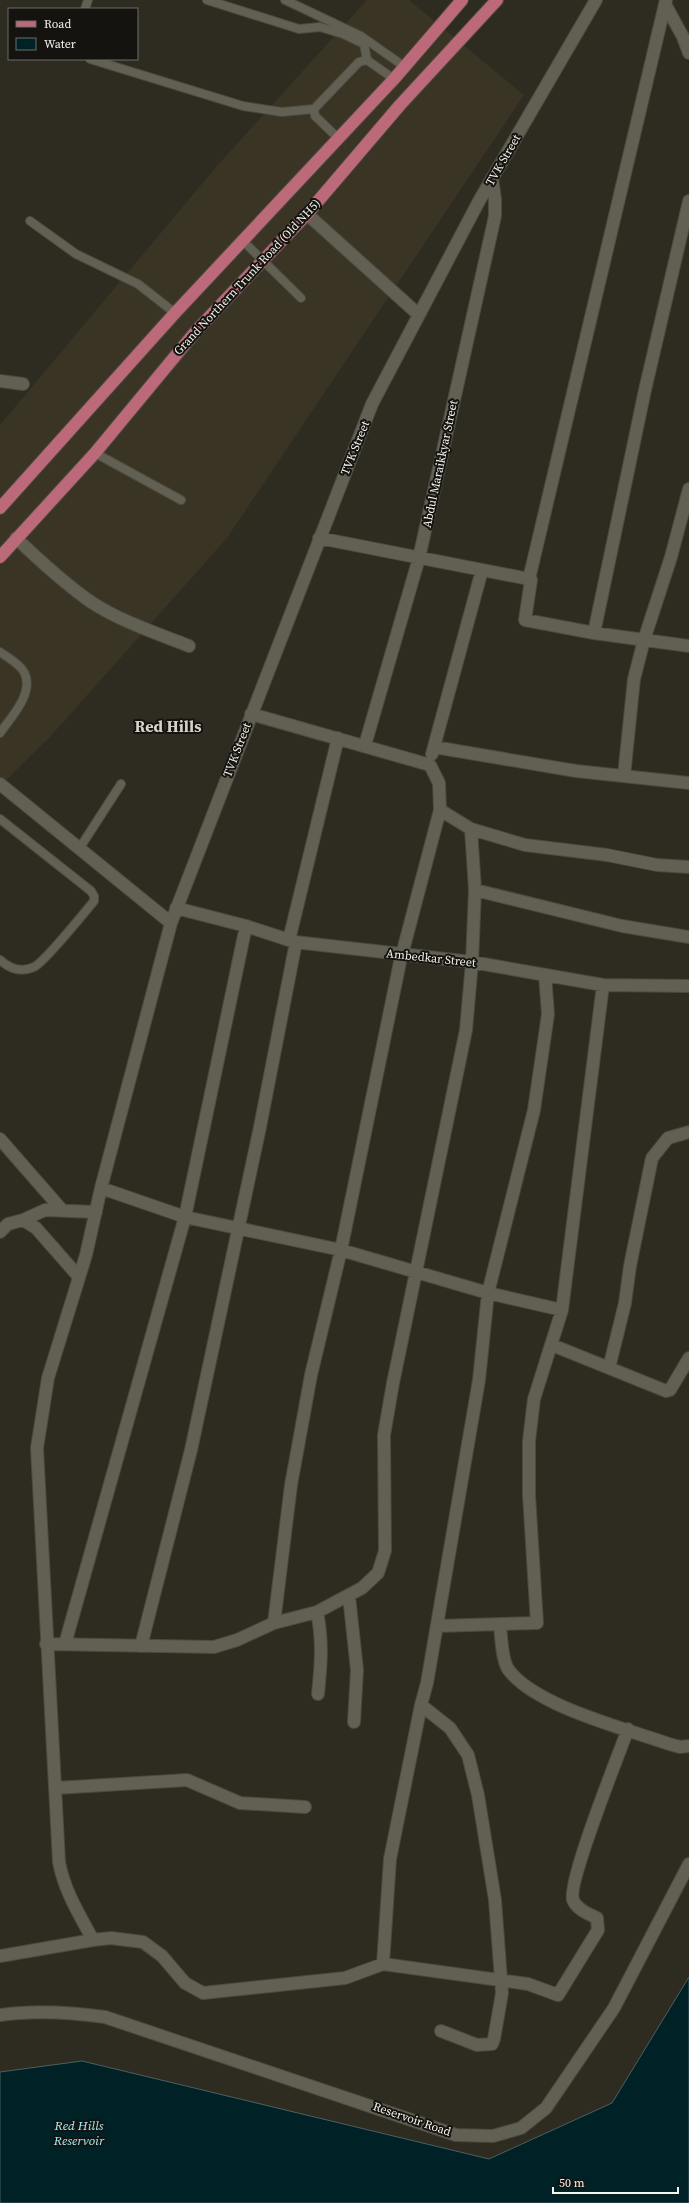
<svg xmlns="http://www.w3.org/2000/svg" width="689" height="2203" viewBox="0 0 689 2203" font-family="'Source Serif 4',serif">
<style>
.built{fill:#393424}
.water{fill:#002126;stroke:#4a6062}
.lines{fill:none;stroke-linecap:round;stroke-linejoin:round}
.lane-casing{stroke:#4c4940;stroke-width:10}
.street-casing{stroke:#4c4940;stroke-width:14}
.primary-casing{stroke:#4c4940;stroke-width:14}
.lane{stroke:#625f53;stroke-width:8}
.street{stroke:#625f53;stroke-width:12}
.primary{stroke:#bc697a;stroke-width:12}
.labels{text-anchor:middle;stroke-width:4;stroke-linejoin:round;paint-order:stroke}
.street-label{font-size:12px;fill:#f6f4ed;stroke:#15130f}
.water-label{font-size:13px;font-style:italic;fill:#a1f1ff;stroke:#15130f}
.district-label{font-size:16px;font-weight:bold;fill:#d6d3c6;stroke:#15130f}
</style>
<rect width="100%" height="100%" fill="#2e2b21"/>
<!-- built -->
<path class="built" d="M367,0H409L524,95L227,538L50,737L0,786V425L216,167Z"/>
<!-- water -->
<path class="water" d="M689,1977V2203H0V2072L82,2061L489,2159L612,2103Z"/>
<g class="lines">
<!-- lane casing -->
<g class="lane-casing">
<path id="lane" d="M207,0L299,29L320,27L343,34L364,44L367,60
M285,0L361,36L405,67
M85,9L88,0
M90,59L243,106L282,112L314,109
M338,138L315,116L314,109L359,62L367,60L394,79
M30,221L76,254L138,284L175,313
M242,240L301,298
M95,453L181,500
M0,652C7,657 20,664 24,672C35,693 11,717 0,733
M0,819L91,891L94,896V901C85,912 43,963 34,967C21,973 10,969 0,960
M79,849L121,784"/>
</g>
<!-- street casing -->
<g class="street-casing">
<path id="street" d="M666,0L529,579L531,580L525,620L594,633L689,646
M665,4L683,37L689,53
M307,214L419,315
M0,381L23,384
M16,538C40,561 64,583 91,602C120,621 156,633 189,646
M319,538L529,579
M594,633L645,390L689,201
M251,714L430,765L439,783L440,810L400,962L341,1250L311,1375L291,1485L274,1623
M365,745L419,558L495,216V199L492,178
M434,747L576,771L689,783
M432,754L482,570
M624,776L634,679L644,640L671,557L689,489
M0,784L171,923
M440,810L471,829L525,845L607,855L657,865L689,867
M475,890L622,926L689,937
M176,908L246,926L295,942L472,962L603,985L689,986
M289,940L338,738
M0,1139L62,1210
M101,1188L185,1217L341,1250L488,1293L562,1310
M23,1220L45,1210L96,1212
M0,1232L8,1224L23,1220L36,1228L79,1277
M552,1345L666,1391L670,1390L689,1358
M609,1368L625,1303L630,1266L652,1158L668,1138L689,1132
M349,1596L357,1670L354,1722
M317,1612C323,1641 321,1665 318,1694
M500,1625C501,1636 502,1660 508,1669C534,1706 627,1729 669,1744L680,1747L689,1746
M437,1626L537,1623L529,1495V1441L534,1399L562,1310L603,985
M46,1644L214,1647L237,1640L274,1623L317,1612L362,1588L378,1573L385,1551L384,1435L393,1383L466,1030L472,962L475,890L471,829
M65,1644L185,1217L246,926
M141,1646L191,1450L260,1127L296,942
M421,1705L450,1728L468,1755L478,1795L495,1900L502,1993L494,2039L492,2044L477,2045L441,2031
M56,1788L187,1780L240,1803L305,1807
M93,1940C79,1914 64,1890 59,1862L37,1448L48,1378L86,1255L101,1188L171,923L372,404L479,201L596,0
M0,1956L93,1940L111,1938L143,1942L162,1956L185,1983L203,1993L345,1978L383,1964L528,1984L558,1995L598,1930L597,1918C589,1914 577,1910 573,1900C567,1883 619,1754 628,1729
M383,1964L390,1859L421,1705L427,1683L479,1380L488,1293L534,1110L548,1014L545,975
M0,2015C35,2010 69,2012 105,2017L456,2135L493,2136L521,2128L546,2108L614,2008L689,1864"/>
</g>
<!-- primary casing -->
<g class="primary-casing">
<path id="primary" d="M0,508L175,313L394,79L462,0
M0,557L95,453L196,331L307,214L400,105L497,0"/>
</g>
<!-- lane -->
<use href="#lane" class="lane"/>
<!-- street -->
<use href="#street" class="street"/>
<!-- primary -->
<use href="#primary" class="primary"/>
</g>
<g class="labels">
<!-- street labels -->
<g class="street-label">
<text transform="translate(503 160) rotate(-60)" y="4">TVK Street</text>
<text transform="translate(247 277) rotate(-47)" y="4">Grand Northern Trunk Road (Old NH5)</text>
<text transform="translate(355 448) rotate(-68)" y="4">TVK Street</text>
<text transform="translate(440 464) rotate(-78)" y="4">Abdul Maraikkyar Street</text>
<text transform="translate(237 750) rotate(-69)" y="4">TVK Street</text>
<text transform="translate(431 958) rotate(6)" y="4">Ambedkar Street</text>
<text transform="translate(412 2119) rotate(19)" y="4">Reservoir Road</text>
</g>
<!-- water labels -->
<g class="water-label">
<text x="79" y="2130">Red Hills<tspan x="79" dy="15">Reservoir</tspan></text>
</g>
<!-- district labels -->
<g class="district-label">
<text x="168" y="732">Red Hills</text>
</g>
</g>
<!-- legend -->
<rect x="8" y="8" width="130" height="52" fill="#15130f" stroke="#6f6d68"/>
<rect x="16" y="21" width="20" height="6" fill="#bc697a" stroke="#6f6d68"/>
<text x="44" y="28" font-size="12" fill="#f6f4ed">Road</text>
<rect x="16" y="38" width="20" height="12" fill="#002126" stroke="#6f6d68"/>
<text x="44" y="48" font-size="12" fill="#f6f4ed">Water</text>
<!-- scale -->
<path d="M553 2187v6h125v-6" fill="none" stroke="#f6f4ed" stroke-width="2"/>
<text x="559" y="2187" font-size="12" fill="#f6f4ed" stroke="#15130f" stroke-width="3" paint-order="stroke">50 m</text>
</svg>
